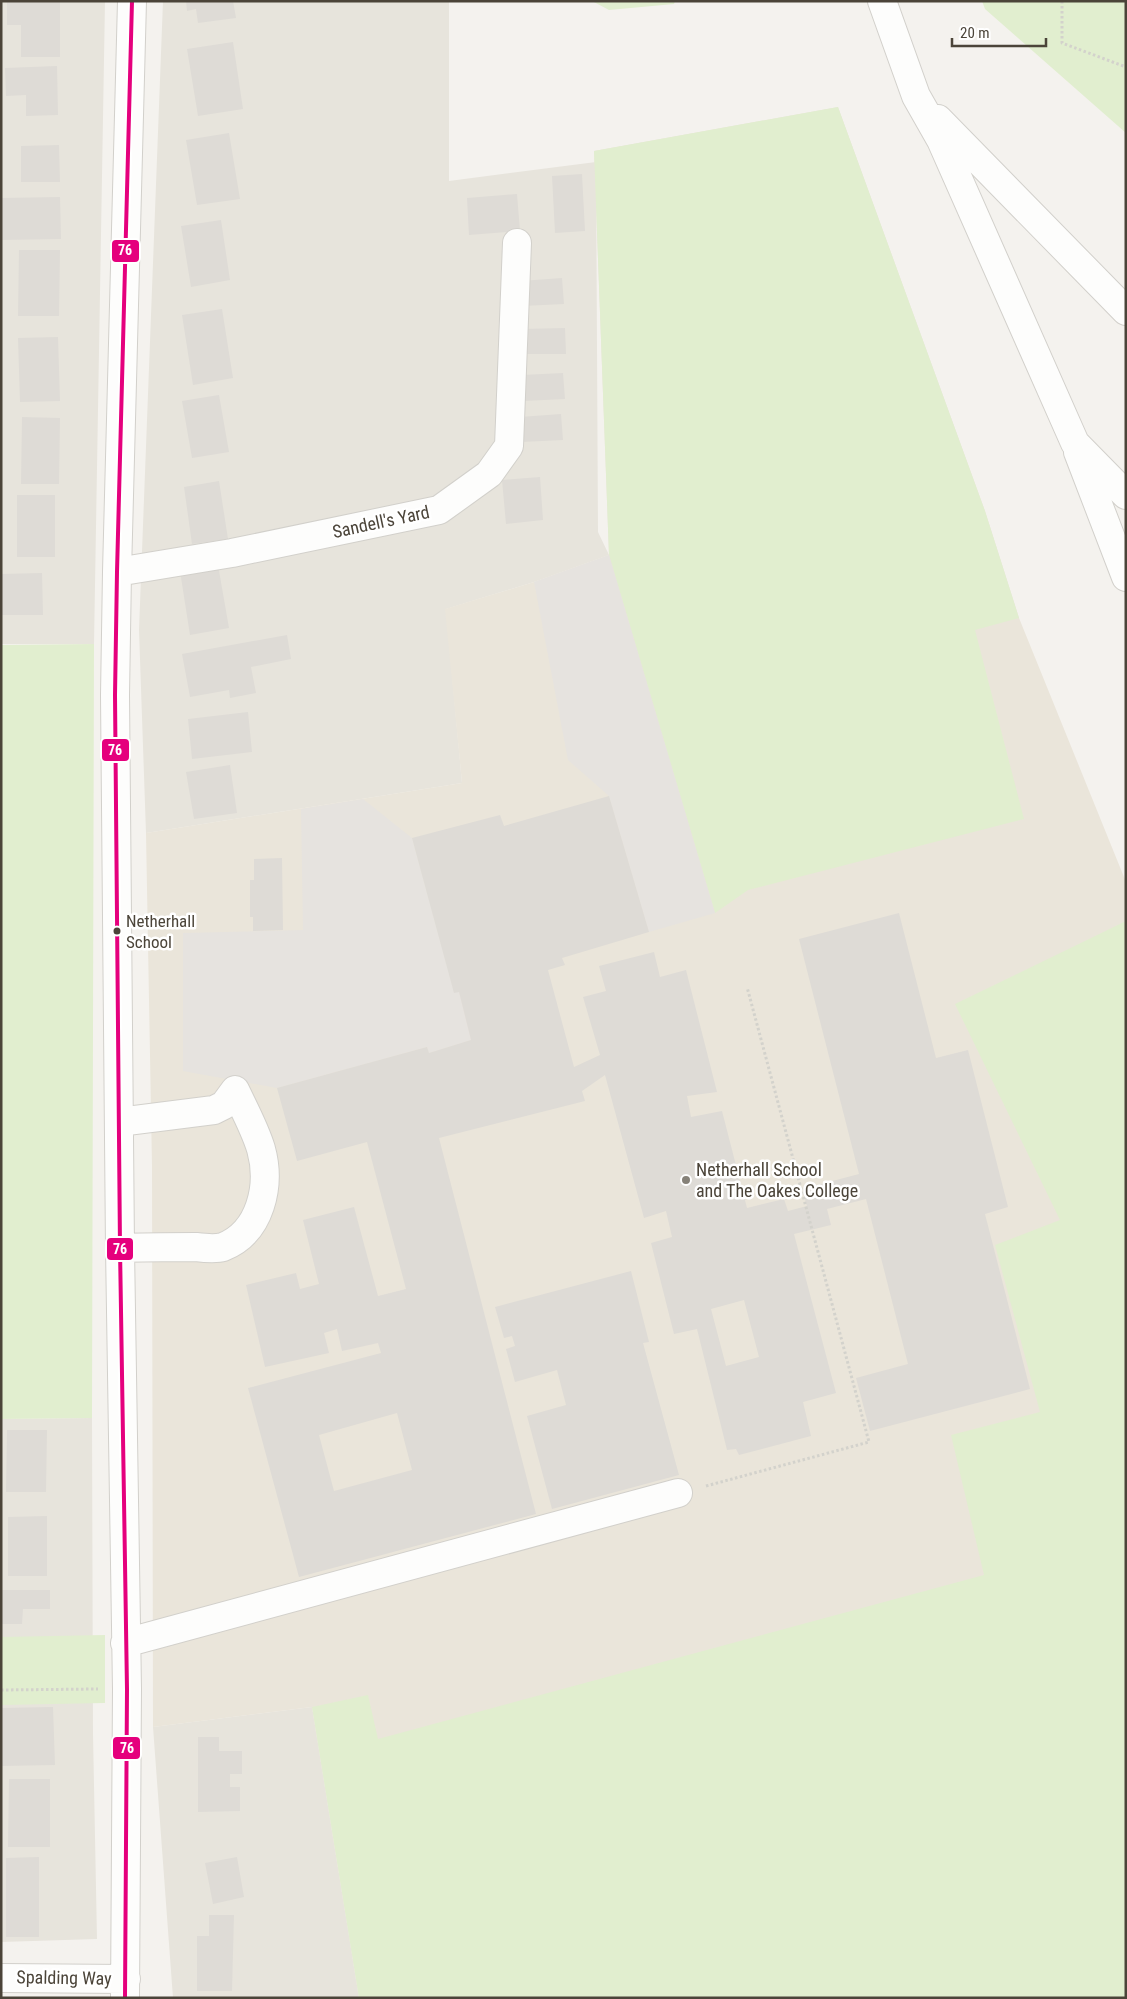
<svg xmlns="http://www.w3.org/2000/svg" width="1127" height="1999" viewBox="0 0 1127 1999" font-family="'Roboto Condensed',sans-serif">
<style>
.residential{fill:#e7e4dc}
.education{fill:#eae5da}
.green{fill:#e1eecf}
.parking{fill:#e6e3df}
.building{fill:#dedbd6;fill-rule:evenodd}
.lines{fill:none;stroke-linecap:round;stroke-linejoin:round}
.minor-casing{stroke:#d2d0cb;stroke-width:30}
.path{stroke:#d3d2cc;stroke-width:3;stroke-dasharray:2.5 2.5;stroke-linecap:butt}
.minor{stroke:#fdfdfc;stroke-width:28}
.bus-1-casing{stroke:#fff;stroke-width:8}
.bus-1{stroke:#e5007d;stroke-width:4}
.bus-dot{fill:#4b4439;stroke:#fff;stroke-width:2}
.poi-dot{fill:#868178;stroke:#fff;stroke-width:2}
.labels{text-anchor:middle;stroke-width:5;stroke-linejoin:round;paint-order:stroke}
.bus-label{font-size:17px;fill:#4b4439;stroke:#fff;text-anchor:start}
.street-label{font-size:18px;fill:#4b4439;stroke:#fff}
.poi-label{font-size:18px;fill:#4b4439;stroke:#fff;text-anchor:start}
.line-badge{stroke:#fff;stroke-width:2}
.badge-label{font-size:14px;text-anchor:middle;font-weight:bold;fill:#fff}
</style>
<rect width="100%" height="100%" fill="#f4f2ee"/>
<!-- residential -->
<path class="residential" d="M1,1H105L94,644H1Z
M163,1H449V181L596,162L598,532L609,555L534,582L446,609L462,783L146,833L139,630Z
M92,1418L93,1734L97,1939L1,1942V1419Z
M312,1707L359,1998H173L153,1727Z"/>
<!-- education -->
<path class="education" d="M838,107L985,511L1019,618L1126,882V1998H359L312,1707L153,1727L152,1166L146,833L462,783L445,609L534,582L609,555L594,151Z"/>
<!-- green -->
<path class="green" d="M592,1H675L674,4L609,10Z
M982,1H1126V133L985,9Z
M838,107L985,511L1019,618L975,630L1024,819L748,890L715,913L609,555L594,151Z
M94,644L92,1418L1,1419V645Z
M1126,921V1998H359L312,1707L368,1695L378,1739L984,1575L951,1435L1040,1412L995,1245L1060,1220L955,1004Z
M105,1635V1703L1,1705V1637Z"/>
<!-- parking -->
<path class="parking" d="M609,555L715,913L649,932L609,796L568,760L534,582Z
M363,799L412,838L454,992H459L471,1040L429,1053L427,1047L277,1088L183,1071V933L303,930L301,809Z"/>
<!-- building -->
<path class="building" d="M7,1H60V57H21V25H7Z
M186,1H233L236,18L198,23L196,9L187,11Z
M233,42L243,109L198,116L187,49Z
M57,66L58,115L26,116V95L6,96L5,68Z
M229,133L240,199L197,205L186,140Z
M59,145L60,182H21V146Z
M582,174L585,231L555,233L552,176Z
M517,194L520,231L469,235L467,198Z
M60,197L61,239L1,240V198Z
M221,220L230,280L191,287L181,226Z
M19,250H60L59,316H18Z
M562,278L564,304L522,306L521,281Z
M222,309L233,378L193,385L182,315Z
M565,328L566,354H521V329Z
M58,337L60,401L20,402L18,338Z
M563,373L565,399L523,401L522,375Z
M219,395L229,452L192,458L182,401Z
M561,414L563,440L521,442L520,417Z
M22,417L60,418L59,484H21Z
M540,477L543,520L506,524L502,480Z
M219,481L228,539L192,544L184,487Z
M17,495H55V557H17Z
M218,565L229,628L190,635L180,571Z
M42,573L43,615H1L2,574Z
M287,635L291,659L251,667L256,693L230,698L229,690L190,697L182,654Z
M248,712L252,752L192,759L188,719Z
M230,765L237,813L194,819L186,772Z
M609,796L649,932L562,958L565,965L548,970L574,1067L600,1055L583,997L606,991L599,966L654,952L660,977L686,970L717,1092L687,1096L691,1117L722,1111L747,1208L784,1199L788,1211L807,1206L802,1189L859,1174L799,939L899,913L936,1058L968,1050L1008,1207L985,1214L1030,1389L870,1431L856,1378L908,1364L866,1199L827,1209L831,1225L794,1234L836,1393L803,1402L811,1436L739,1455L736,1449L727,1450L697,1329L674,1334L651,1243L672,1237L666,1211L644,1218L605,1075L582,1091L585,1101L439,1138L536,1514L299,1577L248,1388L381,1353L378,1343L342,1351L337,1329L324,1333L329,1353L265,1367L246,1285L296,1273L300,1289L319,1284L303,1220L354,1207L378,1296L406,1289L367,1142L297,1161L277,1088L427,1047L429,1053L471,1040L459,992L454,993L412,838L500,815L504,826ZM744,1300L759,1357L726,1366L711,1309ZM397,1413L412,1470L334,1491L319,1435Z
M282,858L283,930L253,931V917H250V880H254V859Z
M631,1271L649,1342L643,1343L679,1475L552,1509L527,1416L566,1405L557,1370L515,1382L506,1349L515,1346L512,1336L504,1338L495,1307Z
M7,1430H47L46,1492H6Z
M47,1516V1576H8V1517Z
M1,1590H50V1609H23L22,1624H1Z
M53,1707L55,1765L1,1766V1708Z
M198,1737H219V1751H242V1774H230V1787H240V1811L198,1812Z
M9,1779H50V1847H8Z
M39,1857V1937H6V1858Z
M237,1857L244,1897L213,1904L205,1863Z
M209,1915H234L232,1991H197V1936H209Z"/>
<g class="lines">
<!-- minor casing -->
<g class="minor-casing">
<path id="minor" d="M882,1L916,96L941,140L1075,443L1126,495
M938,119L1126,311
M1078,452L1126,577
M117,572L232,553L439,510L489,474L509,446L517,243
M119,1122L214,1110L224,1105L235,1090C244,1109 255,1129 261,1149C271,1185 261,1232 223,1247C216,1249 204,1248 196,1247C171,1247 145,1247 120,1248
M125,1643L678,1493
M1,1978L126,1979
M125,1998L127,1689L120,1248L115,695L117,572L132,1"/>
</g>
<!-- path -->
<path class="path" d="M1062,1V43L1126,67
M706,1486L869,1442L747,987
M1,1690L98,1689"/>
<!-- minor -->
<use href="#minor" class="minor"/>
<!-- bus-1 casing -->
<g class="bus-1-casing">
<path id="bus-1" d="M125,1998L127,1689L120,1248L115,695L117,572L132,1"/>
</g>
<!-- bus-1 -->
<use href="#bus-1" class="bus-1"/>
</g>
<!-- markers -->
<circle class="bus-dot" cx="117" cy="931" r="4.5"/>
<circle class="poi-dot" cx="686" cy="1180" r="5"/>
<g class="labels">
<!-- bus labels -->
<g class="bus-label">
<text x="126" y="927">Netherhall<tspan x="126" dy="21">School</tspan></text>
</g>
<!-- street labels -->
<g class="street-label">
<text transform="translate(381 522) rotate(-12)" y="6">Sandell's Yard</text>
<text transform="translate(64 1978) rotate(1)" y="6">Spalding Way</text>
</g>
<!-- poi labels -->
<g class="poi-label">
<text x="696" y="1176">Netherhall School<tspan x="696" dy="21">and The Oakes College</tspan></text>
</g>
</g>
<g class="line-badge">
<rect x="111" y="239" width="29" height="24" rx="5" fill="#e5007d"/>
<rect x="101" y="738" width="29" height="24" rx="5" fill="#e5007d"/>
<rect x="106" y="1237" width="28" height="24" rx="5" fill="#e5007d"/>
<rect x="112" y="1736" width="29" height="24" rx="5" fill="#e5007d"/>
</g>
<g class="badge-label">
<text x="125" y="255">76</text>
<text x="115" y="755">76</text>
<text x="120" y="1254">76</text>
<text x="127" y="1753">76</text>
</g>
<!-- border -->
<rect width="1127" height="1999" fill="none" stroke="#4b4439" stroke-width="5"/>
<!-- scale -->
<path d="M952 38v8h94v-8" fill="none" stroke="#4b4439" stroke-width="2.5"/>
<text x="960" y="38" font-size="15" fill="#4b4439" stroke="#ffffff" stroke-width="4" paint-order="stroke">20 m</text>
</svg>
